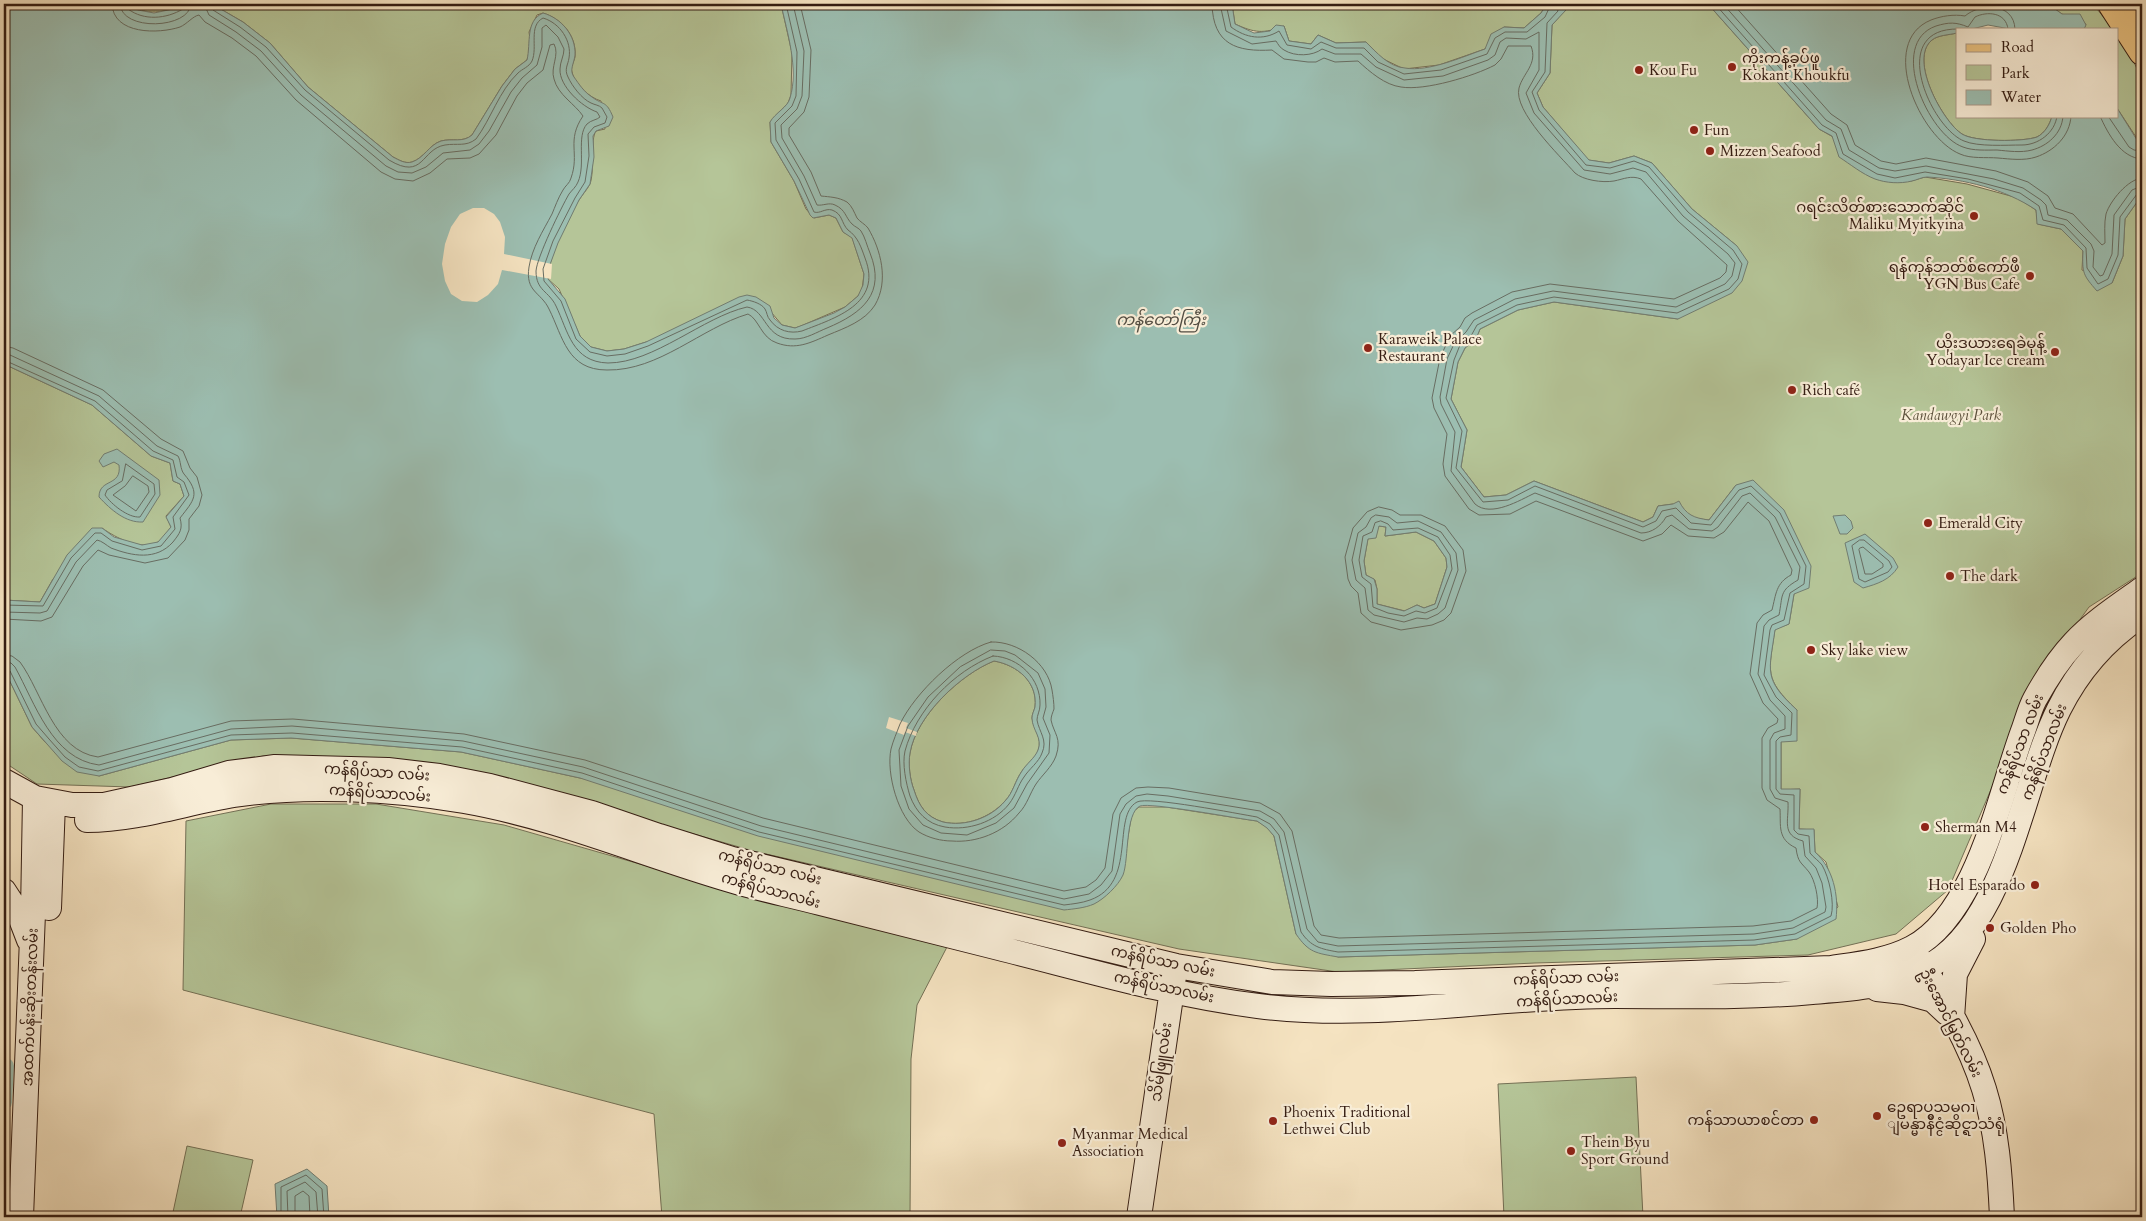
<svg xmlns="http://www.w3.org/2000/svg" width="2146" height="1221" viewBox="0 0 2146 1221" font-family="Cardo,'Noto Sans Myanmar',serif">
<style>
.green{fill:#b5c598;stroke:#747055}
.water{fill:#9cbeb1;stroke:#727d71;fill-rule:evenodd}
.pier{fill:#f5e3c1}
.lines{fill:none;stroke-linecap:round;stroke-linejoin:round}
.shore{stroke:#686d62;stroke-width:1}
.canal{stroke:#9cbeb1;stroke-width:16}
.secondary-casing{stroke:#341c12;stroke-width:26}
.primary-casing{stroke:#341c12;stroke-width:28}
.secondary{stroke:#f8edd7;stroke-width:24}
.primary{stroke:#eac280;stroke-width:26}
.poi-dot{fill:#8f2418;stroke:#f8edd7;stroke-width:2}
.labels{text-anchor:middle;stroke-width:4.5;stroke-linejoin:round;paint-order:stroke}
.poi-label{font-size:15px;fill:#341c12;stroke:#f8edd7;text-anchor:start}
.park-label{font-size:15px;font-style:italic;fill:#5b4f3a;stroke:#f8edd7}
.street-label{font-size:15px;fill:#341c12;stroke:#f8edd7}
.water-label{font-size:16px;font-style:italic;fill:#534d42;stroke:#f8edd7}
</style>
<rect width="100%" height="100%" fill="#f5e3c1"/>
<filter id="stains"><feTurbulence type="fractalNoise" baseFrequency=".004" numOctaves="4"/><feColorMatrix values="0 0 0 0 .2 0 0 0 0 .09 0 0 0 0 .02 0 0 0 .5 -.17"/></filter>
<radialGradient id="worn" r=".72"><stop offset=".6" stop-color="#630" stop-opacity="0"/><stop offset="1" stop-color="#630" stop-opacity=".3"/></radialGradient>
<!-- green -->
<path class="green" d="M128,4H184C164,13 147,16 128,4Z
M212,4H781L792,53L791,95L788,103L770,122L771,142L794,181L806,209L814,218L829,215L836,218L843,232L852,237L864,274L862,290L858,296L845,307L801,326L795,328L782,325L771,312L646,342L624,349L607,351L591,347L580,336L559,289L548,279C547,260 568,218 579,200C582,195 587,190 590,184C595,170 590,139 596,131L605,129L601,101C590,98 574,84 572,72C570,67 574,62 575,57C577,36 562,19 543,13L537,15L529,32L531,46L527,60L515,69L502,86L472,135C463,143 452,138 441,141C429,145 424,158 412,162C405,164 399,160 393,157L308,87L270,43L243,22Z
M1232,4H1547L1541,13L1524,28L1504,27L1485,49L1439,65L1404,69L1381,58L1366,42L1336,43L1318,35L1311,44L1289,41L1284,26C1263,34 1255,33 1235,24Z
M1559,4H1708L1819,129L1911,181L1925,177L1967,184L2018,198L2036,210L2038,224L2061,229L2083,251L2082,270L2112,283L2123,256L2125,219L2142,195V573L2089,607L2032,686L2007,752L1948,890L1896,934L1808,955L1535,963L1338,972L1179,949L753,851L558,795L356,760L263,756L130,787L37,784L4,762V669L32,727L45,742L99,776L231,740L291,738L461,752L580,778L1122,875L1131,818L1134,811L1139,807H1166L1257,821L1267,827L1274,836L1296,934L1338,957L1755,945L1797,939L1838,907L1826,862L1815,852L1814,830L1799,829L1800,789L1781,790V742L1797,710C1763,678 1769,672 1775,629L1789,624L1794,594L1736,485L1709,520L1693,518L1673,504L1658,506L1653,517L1643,522L1534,481L1506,495L1484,497L1461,467L1467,430L1451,399L1458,362L1465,348L1476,339L1480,329L1518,310L1554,302L1678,319L1737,246L1692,209L1652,163L1634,156L1609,163L1588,160L1543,107L1537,93L1550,73L1552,25L1565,10Z
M2055,4H2093L2113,29H2084L2086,24L2062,14L2055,9Z
M1957,33V116H2052C2050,124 2045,133 2037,137C2023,142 1974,142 1962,134C1943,122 1908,59 1932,40C1938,35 1949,35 1957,33Z
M2117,34L2126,46L2142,79V140H2138L2117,108Z
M4,364L92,405L151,456L170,463L173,481L180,484L184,496L166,516L171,527C168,531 163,539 158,542C141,551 116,538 102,528L53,579L40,602L4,600Z
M1379,526L1386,527L1385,536L1416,532L1434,541L1446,558L1447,567L1435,604L1424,608L1417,605L1405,611L1377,604V589L1375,580L1366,575L1364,561L1368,538Z
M994,661C1017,665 1038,682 1035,707C1034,711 1032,714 1032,718C1033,729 1043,738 1038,751C1035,758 1026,765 1022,771C1015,781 1013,793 1005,801C990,818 965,827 943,822C926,817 919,806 914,790C910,780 908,764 910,753C916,716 961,674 994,661Z
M271,804H376L504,825L727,889L947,947L917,1005L911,1059L910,1217H662L654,1114L183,990L186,821Z
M1636,1077L1643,1217H1504L1498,1084Z
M187,1146L253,1160L240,1217H172Z"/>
<!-- water -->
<path class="water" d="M4,4H128L138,10L154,13L173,9L184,4H212L243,22L270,43L308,87L393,157C399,160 405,164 412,162C424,158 429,145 441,141C452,138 463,143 472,135L502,86L515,69L527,60C531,43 525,21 543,13C561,18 576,35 575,55C574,64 569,70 574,77C579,84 584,92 592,97C604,106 606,100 613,117L609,126L596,131L593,136L594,157L590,184L579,200L558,243L548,270V279L565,299L580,336L591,347L607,351L624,349L646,342L739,297L747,295L756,297L770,306L774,318L782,325L795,328L834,313L845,307L858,296L863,285L864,274L852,238L843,232L836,218L829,215L813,218L810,215L794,181L771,142L770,122C775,113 788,107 790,98C799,69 787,32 781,4H1232L1235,24L1254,33L1270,31L1276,25L1284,26L1289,41L1311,44L1318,35L1336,43L1366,42C1376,52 1389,67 1405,68C1429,72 1462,57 1485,49L1491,34L1504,27L1524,28L1541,13L1547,4H1559L1566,10L1552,25L1550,73L1537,93L1543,107L1589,160L1609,163L1634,156L1652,163L1692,209L1737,246L1748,262L1742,281L1732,293L1678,319L1554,302L1518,310L1480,329L1476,339L1465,348L1458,362L1451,399L1467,430L1461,467L1484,497L1506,495L1534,481L1643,522L1653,517L1658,506L1673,504L1679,501C1686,515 1694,518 1709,520L1736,485L1753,480L1784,510L1811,566L1809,588L1794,594L1789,624L1775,630C1769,672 1763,679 1797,710V741L1781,742V789H1800L1799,829H1814L1815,852C1833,868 1839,895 1836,919L1797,939L1755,945L1338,957C1316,953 1309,953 1296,934L1274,836L1267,828L1257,821C1239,819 1150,802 1140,806C1125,813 1129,860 1123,875C1118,886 1104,899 1094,904C1085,908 1073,909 1064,910L758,836L580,778L461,752L291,738L231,740L99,776L77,772L62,761L32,727L4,669V600L40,602L67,555L92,528H102L114,537L142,545L158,542L171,527L166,517L184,496L180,484L173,481L170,463L151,456L92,405L4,364ZM1379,526L1386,527L1385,536L1416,532L1434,541L1446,558L1447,567L1435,604L1424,608L1417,605L1404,611L1377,604V589L1374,579L1366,575L1364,561L1368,539L1376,538ZM994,661C1017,665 1038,682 1035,707C1034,711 1032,714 1032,718C1032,730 1043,738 1038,750C1035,758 1026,764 1022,771C1015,781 1013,793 1005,801C991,818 965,827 943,822C926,817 919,806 914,790C910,780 908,764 910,753C916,716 961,674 994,661Z
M1708,4H2055V9L2062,14H2080L2086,25L2084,29H2010L1988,25L1972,29H1957V33C1949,35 1938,35 1932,40C1908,59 1943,122 1962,134C1974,142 2023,142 2037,137C2045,133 2050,124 2052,116H2117V108L2137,140H2142V195L2125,219L2123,256L2112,283L2097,291C2083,275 2082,273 2083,251L2061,229L2037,224L2036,210C2005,189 1964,179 1927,177C1922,177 1917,180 1912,181C1900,184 1886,183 1875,179C1862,174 1850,164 1839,157L1832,136L1819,129Z
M117,449L159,480L160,495L143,522C126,523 111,510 99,497C99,478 122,487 119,465L114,462L103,467L99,461L104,454Z
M1845,515L1851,521L1853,528L1847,534H1840L1833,516Z
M1865,534L1893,558L1898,567C1890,580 1877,584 1863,588L1854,582L1845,543Z
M307,1169L327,1186L329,1217H277L275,1184Z"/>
<!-- pier -->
<path class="pier" d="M473,208H484L494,214L500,222L505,237L504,254L552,264L551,279L502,270L498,284L488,295L477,302L462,301L451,294L445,281L442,264L445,244L451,227L460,214Z
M889,717L908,723L906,728L917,732L916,736L905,732L904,735L886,728Z"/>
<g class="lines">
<!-- shore -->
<path class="shore" d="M112,4C113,35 159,34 180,27C187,24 193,16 199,15L205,22L232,38L256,56L296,100L381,172L395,179L413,181L430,173L447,159L470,158L479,154L496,135L517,96L527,83L543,70L550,45L554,44C560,55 550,67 554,79C558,95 575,104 583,116C566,141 580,153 571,178C570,183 565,186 563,190C558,198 555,207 552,214C543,231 532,248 529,267C525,292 541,292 549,309C563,337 567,370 607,370C659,371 701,328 748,314C759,319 761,338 777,343C796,350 810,343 828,335C845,328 865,321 875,305C889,281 881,250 868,228C865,224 860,222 857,218C854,212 852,206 847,202C838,197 830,197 821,196L811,172L789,135V128L804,112L809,97L811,50L800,4
M120,4C121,32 190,29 191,4
M126,4L128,9C144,21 166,19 183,9L185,4
M204,4L209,15L236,32L261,51L301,95L386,166L398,172L412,173L426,167L443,153L470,150L479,144L489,131L511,92L522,78L537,65L542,47V28L546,25L558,37L564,49C564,56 560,62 560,69C559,86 582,107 597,112L600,117C597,120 591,120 587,124C576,136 586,164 578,182C576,187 572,190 569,194C561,208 537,257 536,271C536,291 549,291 556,306C568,331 572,362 608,363C654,363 703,317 747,307C767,310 764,340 795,339C806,339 817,332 827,328C863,313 886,293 870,253C867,246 865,237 861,231C859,228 855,227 852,224C845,217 846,210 835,205C829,202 823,206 817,205L804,176L782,138L781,125L797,109L802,96L804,51L793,4
M211,4L213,10L240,27L266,47L305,90L389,160C424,181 421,149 445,145C457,143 466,147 476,139C491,119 499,91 518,73C522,69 529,67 532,61C538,47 528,26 543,18C560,23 572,41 569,58C568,65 564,69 568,77C572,86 582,99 591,103C595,105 599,105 602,108L607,117L605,123L594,127L588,134L589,156L585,182L575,198L553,241L543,269L544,281L561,301L576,339L590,352L607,356L625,354L648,346L747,300C753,301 762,304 765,309C767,312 767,317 770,320C778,331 790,334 802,331C835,318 883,304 865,258C861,247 858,237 848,230C841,223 843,214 832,210C825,208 820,214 814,212L799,179L776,140L775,123L792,106L796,96L797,52L786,4
M1226,4L1231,27C1246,38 1263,41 1279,31L1287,45L1311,49L1321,42L1336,48H1364L1378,62L1404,74L1441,70L1487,54L1495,38L1505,32H1527L1545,17L1551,4
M1715,4L1822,125L1836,133L1843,154L1877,174L1895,178L1925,172L1968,179L2020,193L2039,206L2043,220L2064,225L2086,248L2087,268L2098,284L2108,279L2118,255L2120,217L2137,194L2142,192
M1723,4L1826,120L1841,129L1849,150L1879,168L1895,171L1926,166L1994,179L2023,188L2041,200L2046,205L2048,215L2067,220L2091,244L2094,251L2093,267L2100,276L2103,275L2112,254L2114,215L2132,190L2142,186
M1733,4L1831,114L1847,125L1855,145L1881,161L1896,164L1926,158L1996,171L2028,182L2048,196L2055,208L2073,214L2102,245L2105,243C2105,234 2104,223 2106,214C2110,201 2128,179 2142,178
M1958,29C1886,28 1931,128 1964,141C1978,147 2006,145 2022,145C2038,145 2055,133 2057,116
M2008,29C2006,12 1987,11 1975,17L1968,27C1956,22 1949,22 1936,26C1887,43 1928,135 1963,147C1973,151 1987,150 1997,150C2008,151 2021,153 2032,150C2047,146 2062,134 2063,116
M2015,29C2014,2 1980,3 1965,16C1954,14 1941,16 1931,20C1877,42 1920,138 1960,154C1971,159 1986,157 1998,158C2010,159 2024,161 2036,157C2054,151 2070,136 2071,116
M2100,116C2108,134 2121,158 2142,159
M2108,116L2129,147L2134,150L2142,151
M4,346L13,348L103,390L161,439L183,451L190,468L197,477L202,495L199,506L189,519V530L185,540L168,558L145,563L109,555L98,550L83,566L52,617L41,621L4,619
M4,354L10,355L99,396L157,446L178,456C181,461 180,469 184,474C201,494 194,500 180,518C183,529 180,533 173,542C156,561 132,556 111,548C106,545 102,541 97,540L76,562L47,611L40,613L4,612
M4,360L95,401L153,451L173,460L177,477L184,482L189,495L173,517L175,529L161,546L142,550L112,541L101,533H95L71,558L43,606L4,605
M126,464L154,484L155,494L140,517C128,518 111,504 105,495L107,490L122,481Z
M133,476L148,486L149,492L136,511L113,495L125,486Z
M1379,507L1392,510L1400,515H1421L1445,526L1463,550L1466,571L1451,613L1444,620L1432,625L1401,630L1371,622L1361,613L1358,593L1351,586L1348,579L1345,557L1353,528L1367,512Z
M1376,515L1389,517L1397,523L1418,521L1441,532L1456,553L1458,570L1445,608L1438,614L1427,619L1417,618L1404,622L1374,615L1368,610L1365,588L1356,580L1352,560L1358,533L1366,527L1371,518Z
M1381,521L1388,524L1393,530L1418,528L1438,537L1450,555L1452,569L1437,608L1425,613L1416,611L1404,616L1388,613L1373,607L1371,584L1362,577L1359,560L1363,536L1372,532L1375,523Z
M1860,540H1864L1889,561L1892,567L1888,572L1865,582L1859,579L1852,546Z
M1860,548L1863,547L1883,564V567L1872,574H1865L1859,550Z
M991,642C1018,641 1048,663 1052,690C1053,696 1054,703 1054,709C1053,712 1051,716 1051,720C1054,734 1062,738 1056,756C1052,767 1042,775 1036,784C1030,793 1027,805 1019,813C1003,833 976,843 952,841C941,841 929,838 919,832C898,818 886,773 891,749C893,741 897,732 900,724C915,693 958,651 991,642Z
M991,650L1005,651L1015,655L1038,673L1045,689L1046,707L1043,718L1050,735L1049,753L1027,784L1014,808L996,823L967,835L941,833L923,825L909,809L901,786L899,750L908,726L928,697L960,667Z
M4,655L12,656L20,662C42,692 54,751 98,757L231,721L293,719L464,734L585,760L763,818L1064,891L1086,887L1096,880L1105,868L1113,814L1121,798L1136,788L1148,787L1169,788L1260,803L1280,814L1292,831L1314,926L1321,935L1339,938L1753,926L1791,921L1817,908C1819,899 1815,880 1809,872C1801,862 1798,863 1796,848C1777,839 1781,826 1780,809L1767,800L1762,788V738L1768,728L1777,723L1778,719L1763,703L1750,674L1757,623L1763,615L1772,610C1776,594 1776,583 1791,575L1792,570L1769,521L1748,502L1724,532L1714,538L1688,536L1671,525L1662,534L1643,541L1536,501L1510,514L1479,515L1469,509L1445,476L1443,464L1447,434L1434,408L1432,398L1440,358L1450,336L1460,327L1465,318L1472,313L1512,292L1550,284L1674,299L1720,278L1726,272L1727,265L1678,221L1641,179C1631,175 1624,179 1614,181C1602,183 1583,180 1575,173C1560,156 1513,111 1519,88C1523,73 1538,64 1531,46H1508L1501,59L1495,65C1474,76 1425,91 1401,87C1385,85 1370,72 1358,61L1335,62L1324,58L1316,62H1308L1284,59L1272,50C1237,52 1213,45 1212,4
M993,656C1019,657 1041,679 1040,705C1040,711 1037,715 1037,720C1039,732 1048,740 1042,753C1039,762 1029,769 1024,777C1018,785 1016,795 1009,804C995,822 968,831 945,827C927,824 916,812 910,796C906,783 902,764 905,751C916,710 954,671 993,656Z
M4,662L11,663L15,667C35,703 52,759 99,765L231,729L292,726L463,741L583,767L761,826L1064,899L1089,894L1101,885L1112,871L1120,814L1126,804L1136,796L1147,794L1168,796L1260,811L1274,819L1284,832L1307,929L1318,942L1338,946L1754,934L1793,928L1825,912L1826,907L1822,883L1816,868L1805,856L1803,841C1781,835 1789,821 1788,802L1775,798L1770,789V740L1774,733L1785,729V716L1770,700L1758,674L1764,626L1769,620L1779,615C1783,595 1779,591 1798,580L1800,567L1775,517L1750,493L1742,496L1718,527L1712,531L1689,529L1672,515L1666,517C1661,526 1652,533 1641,533L1535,493C1520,500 1491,518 1475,504L1451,471L1455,432L1441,404L1440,397L1447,359L1454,344L1466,332L1474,320L1515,299L1553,291L1676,307L1725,284L1732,276L1735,263L1728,254L1683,216L1646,172L1633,168L1610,174L1584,170L1534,113L1526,93L1539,70V32L1526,39L1506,38L1500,42L1495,55L1488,60L1443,76L1404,80L1376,67L1361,54H1335L1322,49C1313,56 1295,57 1284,50C1280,48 1278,44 1276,41L1252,44L1226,31L1220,4
M4,668L10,671L36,724L49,739L65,757L79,767L98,771L231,735L292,733L462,747L582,773L759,832L1064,905C1072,904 1082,903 1090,900C1138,883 1111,816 1137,802C1148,796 1239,814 1257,817L1270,824L1279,835L1301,932C1311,947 1321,949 1338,952L1754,940L1795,934L1831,916C1835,903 1829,877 1822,865C1819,861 1814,858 1810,853L1809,836L1798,834L1794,830V795L1780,794L1776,789V741L1780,737L1791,735L1792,713L1776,697L1764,675L1770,630L1772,625L1784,620L1790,593L1804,584L1806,566L1780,513L1751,486L1739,490L1711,525L1691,523L1676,508L1662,511L1656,521L1643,527L1535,486L1508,500L1483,502L1456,468L1462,431L1446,398L1454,360L1460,345L1471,336L1477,325L1517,305L1554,297L1677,313L1729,289L1738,279L1742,264L1733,250L1688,212L1649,167L1634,161L1610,168L1586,165L1539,110L1532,92L1545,72L1547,23L1558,11L1556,4
M281,1217V1187L306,1175L322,1189L324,1217
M288,1217L287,1191L305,1182L316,1192L318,1217
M295,1217V1196L303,1191L309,1196L310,1217"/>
<!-- canal -->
<path class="canal" d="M4,1102L6,1066"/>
<!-- secondary casing -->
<g class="secondary-casing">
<path id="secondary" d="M4,781L35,798L72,805H104L172,790L229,773L275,767L388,770L439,776L490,786L592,813L659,836L732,859L1176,966L1272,982L1331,984L1415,983L1831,968C1858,964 1887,961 1912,948C1977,914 1999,796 2023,731C2027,720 2030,708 2035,699C2046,679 2059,659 2074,643C2092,623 2121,604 2142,589
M87,820C136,820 185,803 234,795C305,784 393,789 464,801C556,817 641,854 730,880C759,889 790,895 820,903C879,918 939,933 999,948C1084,969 1170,995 1258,1006C1377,1021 1497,996 1615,996C1681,996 1747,998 1812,992C1850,989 1889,987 1924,969C2008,928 2020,787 2059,709C2078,671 2107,638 2142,615
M4,891L19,914L29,940
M49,908L53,803
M1917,956C1942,997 1970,1043 1984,1089C1997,1131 2000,1174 2002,1217
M1877,989L1904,992L1933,1000L1947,1013
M1952,1018L1955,974L1973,939
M21,1217L33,913L35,798
M1139,1217L1174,976"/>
</g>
<!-- primary casing -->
<g class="primary-casing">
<path id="primary" d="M2111,4L2142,52
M2140,4L2142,7"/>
</g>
<!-- secondary -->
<use href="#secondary" class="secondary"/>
<!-- primary -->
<use href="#primary" class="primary"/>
</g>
<!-- markers -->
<g class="poi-dot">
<circle cx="1732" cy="67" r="5"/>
<circle cx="1639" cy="70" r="5"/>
<circle cx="1694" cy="130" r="5"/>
<circle cx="1710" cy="151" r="5"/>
<circle cx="1974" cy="216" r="5"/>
<circle cx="2030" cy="276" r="5"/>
<circle cx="1368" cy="348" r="5"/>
<circle cx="2055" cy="352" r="5"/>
<circle cx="1792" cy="390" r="5"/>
<circle cx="1928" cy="523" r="5"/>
<circle cx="1950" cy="576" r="5"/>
<circle cx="1811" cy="650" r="5"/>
<circle cx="1925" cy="827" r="5"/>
<circle cx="2035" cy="885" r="5"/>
<circle cx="1990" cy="928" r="5"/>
<circle cx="1877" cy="1116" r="5"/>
<circle cx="1814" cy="1120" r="5"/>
<circle cx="1273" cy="1121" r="5"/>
<circle cx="1062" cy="1143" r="5"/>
<circle cx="1571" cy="1151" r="5"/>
</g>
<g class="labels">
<!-- poi labels -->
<g class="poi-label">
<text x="1742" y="63">ကိုးကန့်ခုပ်ဖူ<tspan x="1742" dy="17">Kokant Khoukfu</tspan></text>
<text x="1649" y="75">Kou Fu</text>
<text x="1704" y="135">Fun</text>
<text x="1720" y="156">Mizzen Seafood</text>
<text x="1964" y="212" text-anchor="end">ဂရင်းလိတ်စားသောက်ဆိုင်<tspan x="1964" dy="17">Maliku Myitkyina</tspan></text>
<text x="2020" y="272" text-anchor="end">ရန်ကုန်ဘတ်စ်ကော်ဖီ<tspan x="2020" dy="17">YGN Bus Cafe</tspan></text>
<text x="1378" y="344">Karaweik Palace<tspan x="1378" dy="17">Restaurant</tspan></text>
<text x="2045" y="348" text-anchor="end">ယိုးဒယားရေခဲမုန့်<tspan x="2045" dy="17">Yodayar Ice cream</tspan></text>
<text x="1802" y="395">Rich café</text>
<text x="1938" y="528">Emerald City</text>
<text x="1960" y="581">The dark</text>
<text x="1821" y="655">Sky lake view</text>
<text x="1935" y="832">Sherman M4</text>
<text x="2025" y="890" text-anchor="end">Hotel Esparado</text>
<text x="2000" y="933">Golden Pho</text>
<text x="1887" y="1112">ဥေရာပသမဂၢ<tspan x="1887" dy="17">ျမန္မာနိဳင္ငံဆိုင္ရာသံရုံ</tspan></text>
<text x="1283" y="1117">Phoenix Traditional<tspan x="1283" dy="17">Lethwei Club</tspan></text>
<text x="1804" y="1125" text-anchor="end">ကန်သာယာစင်တာ</text>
<text x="1072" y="1139">Myanmar Medical<tspan x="1072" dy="17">Association</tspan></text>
<text x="1581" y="1147">Thein Byu<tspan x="1581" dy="17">Sport Ground</tspan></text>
</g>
<!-- park labels -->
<g class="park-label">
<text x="1951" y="420">Kandawgyi Park</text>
</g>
<!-- street labels -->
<g class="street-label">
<text transform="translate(2020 744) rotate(-69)" y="5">ကန်ရိပ်သာ လမ်း</text>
<text transform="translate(2044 752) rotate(-69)" y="5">ကန်ရိပ်သာလမ်း</text>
<text transform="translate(377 772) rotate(4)" y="5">ကန်ရိပ်သာ လမ်း</text>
<text transform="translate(380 793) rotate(4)" y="5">ကန်ရိပ်သာလမ်း</text>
<text transform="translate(770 867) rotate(14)" y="5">ကန်ရိပ်သာ လမ်း</text>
<text transform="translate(771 890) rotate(15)" y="5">ကန်ရိပ်သာလမ်း</text>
<text transform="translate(1163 961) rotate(12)" y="5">ကန်ရိပ်သာ လမ်း</text>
<text transform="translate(1566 978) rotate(-2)" y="5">ကန်ရိပ်သာ လမ်း</text>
<text transform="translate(1164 987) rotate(12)" y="5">ကန်ရိပ်သာလမ်း</text>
<text transform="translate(1567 999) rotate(-3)" y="5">ကန်ရိပ်သာလမ်း</text>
<text transform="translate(30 1007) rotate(-88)" y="5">အထက်ပန်းဆိုးတန်းလမ်း</text>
<text transform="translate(1951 1023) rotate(63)" y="5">ဦးအောင်မြတ်လမ်း</text>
<text transform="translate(1161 1062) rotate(-82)" y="5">သိမ်ဖြူလမ်း</text>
</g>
<!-- water labels -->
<g class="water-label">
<text x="1161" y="325">ကန်တော်ကြီး</text>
</g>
</g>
<!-- margin -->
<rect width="2146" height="1221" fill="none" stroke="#f5e3c1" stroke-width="20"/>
<rect x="5" y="5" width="2136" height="1211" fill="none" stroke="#341c12" stroke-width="2.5"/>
<rect x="10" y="10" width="2126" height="1201" fill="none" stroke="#341c12"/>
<!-- legend -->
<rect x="1956" y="28" width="162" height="90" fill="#f8edd7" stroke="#aa9988"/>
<rect x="1966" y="44" width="25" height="8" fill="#eac280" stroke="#aa9988"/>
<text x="2001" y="52" font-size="15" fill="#341c12">Road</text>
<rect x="1966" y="65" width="25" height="15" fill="#b5c598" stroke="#aa9988"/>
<text x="2001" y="78" font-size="15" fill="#341c12">Park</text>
<rect x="1966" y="90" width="25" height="15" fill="#9cbeb1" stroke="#aa9988"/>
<text x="2001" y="102" font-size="15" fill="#341c12">Water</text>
<rect width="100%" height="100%" filter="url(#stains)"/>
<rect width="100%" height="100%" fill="url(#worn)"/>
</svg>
